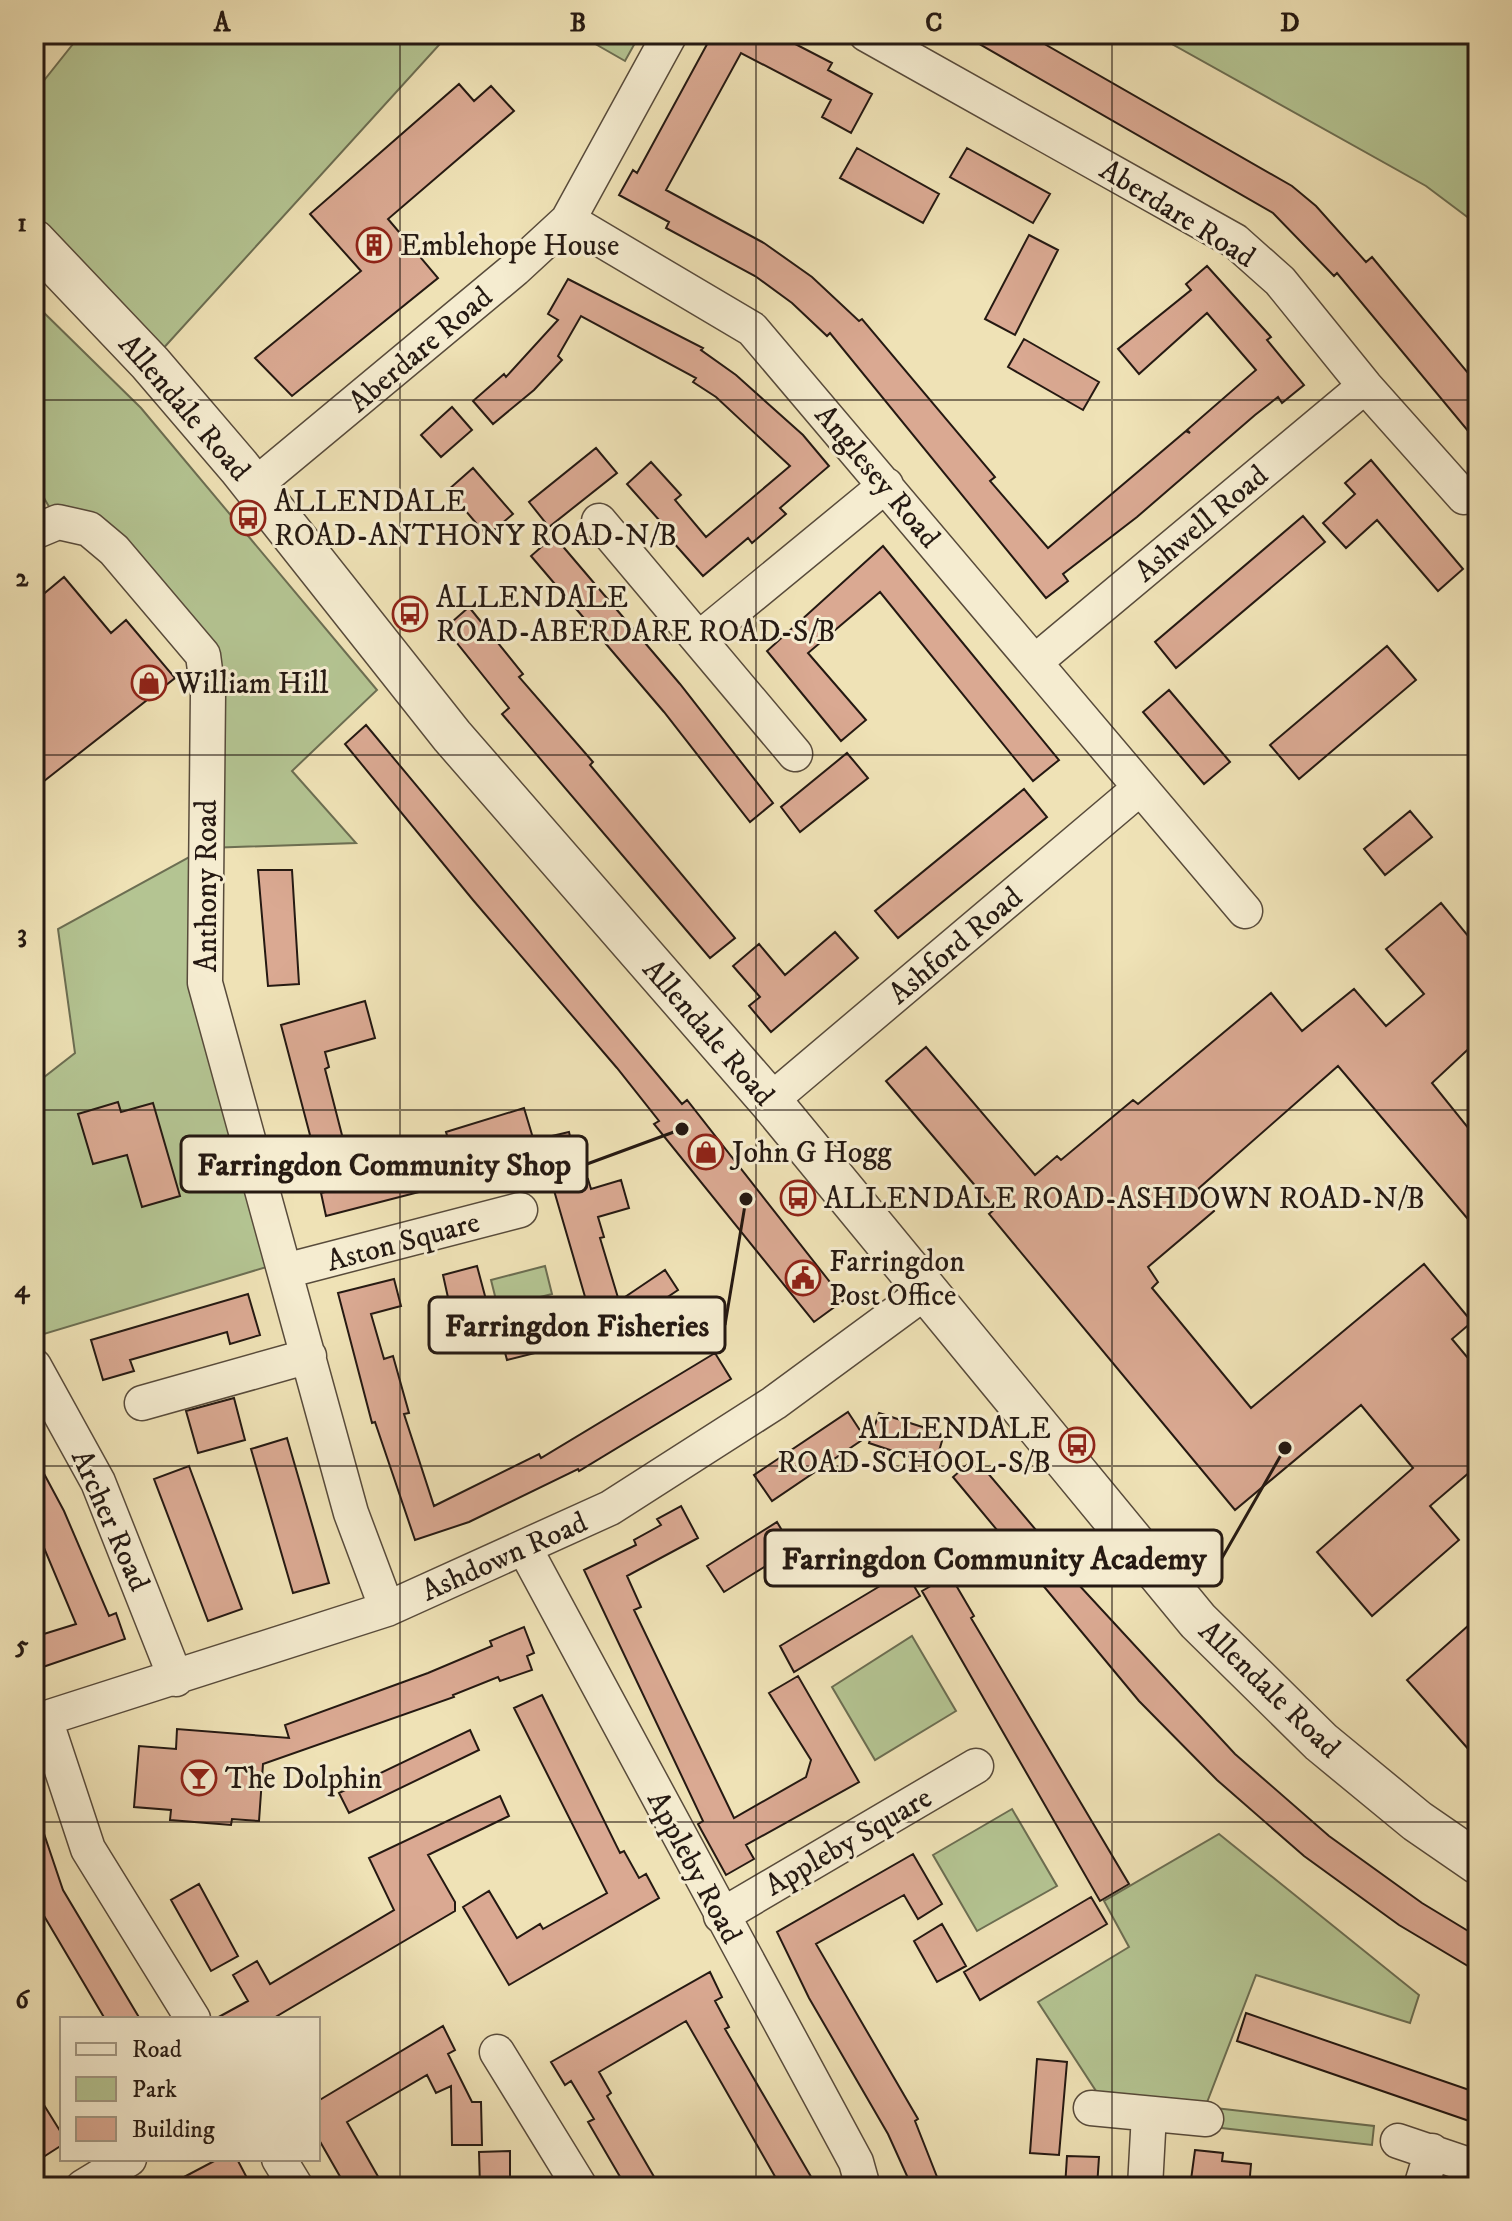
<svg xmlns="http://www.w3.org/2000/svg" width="1512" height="2221" viewBox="0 0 1512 2221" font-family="'IM FELL DW Pica',serif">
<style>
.green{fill:#b4c492;stroke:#6c6e52;stroke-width:2}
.building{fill:#daa992;stroke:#251912;stroke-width:2}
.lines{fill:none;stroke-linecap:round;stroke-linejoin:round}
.minor-casing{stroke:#584b3b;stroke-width:37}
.tertiary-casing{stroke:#584b3b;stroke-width:45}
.minor{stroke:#f5ecd0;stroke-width:34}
.tertiary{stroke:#f5ecd0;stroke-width:42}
.grid{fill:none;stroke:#251912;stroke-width:2;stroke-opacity:0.55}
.labels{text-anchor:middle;stroke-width:6;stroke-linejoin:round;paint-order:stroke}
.street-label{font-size:30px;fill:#251912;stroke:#f5ecd0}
.poi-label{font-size:30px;fill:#251912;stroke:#f5ecd0;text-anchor:start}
.leader{fill:none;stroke:#251912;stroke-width:3}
.callout-dot{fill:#251912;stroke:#f5ecd0;stroke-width:3}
.callout{fill:#f5ecd0;stroke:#251912;stroke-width:3}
.callout-label{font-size:32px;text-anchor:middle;font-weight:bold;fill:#251912}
.neatline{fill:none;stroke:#251912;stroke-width:3}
.grid-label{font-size:26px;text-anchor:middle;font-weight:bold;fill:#251912}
</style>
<rect width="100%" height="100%" fill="#efe2b6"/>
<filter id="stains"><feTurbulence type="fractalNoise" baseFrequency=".0025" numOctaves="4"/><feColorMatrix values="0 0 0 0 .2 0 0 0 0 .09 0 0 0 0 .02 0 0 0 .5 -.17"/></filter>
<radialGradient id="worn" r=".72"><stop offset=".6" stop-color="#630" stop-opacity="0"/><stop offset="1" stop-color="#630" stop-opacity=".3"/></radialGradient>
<!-- green -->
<path class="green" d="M81,34H449L150,363L34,241V93Z
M578,34H640L625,61Z
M1154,34H1478V225L1426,186Z
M34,303L141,408L377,690L292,771L356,843L207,848L205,983L283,1262L34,1337V1085L75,1053L58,929L206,848L203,655L58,522L34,481Z
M545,1266L552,1294L498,1308L491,1280Z
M912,1636L956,1711L875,1760L832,1687Z
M1012,1809L1057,1886L977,1931L933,1855Z
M1219,1834L1419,1995L1410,2023L1256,1975L1206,2105L1098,2094L1038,2002L1129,1947L1104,1901Z
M1215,2108L1374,2126L1372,2145L1213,2127Z"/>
<!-- building -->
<path class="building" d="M704,34H776L832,63L828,70L872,94L851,133L822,117L831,100L741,53L666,190L764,243L812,277L859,321L862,319L995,477L990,481L1048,548L1186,431L1190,433L1187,430L1256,370L1207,313L1139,374L1118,349L1191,290L1186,284L1207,266L1271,337L1267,340L1304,385L1282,403L1278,397L1255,415L1137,517L1063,574L1068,581L1046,598L830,333L827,336L792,303L755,276L666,228L669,222L619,195L633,170L637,173L711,37Z
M962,34H1027L1292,186L1316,206L1366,262L1372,257L1478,385V443L1337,273L1334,276L1273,213Z
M459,84L474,101L491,86L514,111L388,219L438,278L292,396L255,358L361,271L310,214Z
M857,148L939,194L923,223L840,178Z
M967,148L1050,194L1033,223L950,177Z
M1029,235L1058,250L1015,335L985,319Z
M568,279L703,348L701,350L736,375L803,435L829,466L780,508L786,514L752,543L748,538L703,576L665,533L668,530L627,484L651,462L681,495L675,500L706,537L790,466L716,397L693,382L696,378L581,316L558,356L562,360L534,390L493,424L473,401L504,374L506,377L558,320L548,314Z
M1024,339L1099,382L1083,410L1008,367Z
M452,407L472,430L441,457L421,435Z
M596,448L617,473L549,527L529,502Z
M1371,460L1463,569L1438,591L1377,520L1346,548L1323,523L1355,494L1345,483Z
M473,468L513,514L487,536L448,490Z
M1303,516L1325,542L1176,668L1155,642Z
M554,536L680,684L773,803L750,822L664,712L531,556Z
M883,546L1059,760L1033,781L880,592L808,653L866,720L841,741L767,651Z
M64,577L111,633L126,620L175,678L34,789V602Z
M469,607L523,674L519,677L593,762L590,765L735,938L710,958L502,714L509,708L445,628Z
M1387,646L1416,680L1299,779L1270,745Z
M1169,690L1230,762L1204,784L1143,712Z
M366,725L682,1104L687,1100L844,1300L814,1322L654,1124L659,1121L617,1068L473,900L345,744Z
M847,753L868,778L800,832L781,807Z
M1024,789L1047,817L898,938L875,911Z
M1410,811L1432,837L1385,875L1364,849Z
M258,870H292L299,984L268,986Z
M1441,903L1478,948V1040L1432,1083L1478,1140V1231L1338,1066L1198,1189L1214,1211L1148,1267L1158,1282L1152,1288L1251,1408L1424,1264L1472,1322L1452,1339L1478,1370V1465L1430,1506L1459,1540L1372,1616L1317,1552L1413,1468L1361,1405L1235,1510L989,1214L995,1209L886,1081L926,1047L1035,1175L1057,1156L1061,1160L1133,1100L1138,1104L1271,993L1302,1031L1354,989L1386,1026L1424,994L1386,949Z
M835,932L858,958L771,1032L749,1006L760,997L733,966L759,944L785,975Z
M365,1001L375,1038L325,1052L329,1067L325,1069L352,1174L443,1154L450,1184L326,1216L321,1193L325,1192L281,1025Z
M118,1102L121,1112L153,1103L180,1196L142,1207L127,1155L93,1164L78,1114Z
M524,1108L533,1138L455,1162L446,1132Z
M569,1132L581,1182L588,1179L591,1189L621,1180L629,1208L598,1217L604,1237L600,1238L619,1301L665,1270L678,1290L605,1339L603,1336L507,1360L499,1330L588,1307L539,1139Z
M477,1266L492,1322L464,1329L457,1300L449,1302L443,1275Z
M394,1279L401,1306L371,1314L384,1359L393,1356L409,1413L404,1414L434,1506L539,1454L541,1458L715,1353L731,1379L579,1471L578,1469L469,1522L415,1540L375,1422L372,1423L338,1293Z
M248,1294L260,1335L230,1344L227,1332L130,1360L134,1371L103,1380L91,1340Z
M234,1398L245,1440L198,1453L186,1411Z
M848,1412L865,1438L772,1501L754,1475Z
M879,1413L944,1434L935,1465L869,1443Z
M287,1438L329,1583L293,1593L251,1449Z
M34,1455L64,1511L109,1616L116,1613L125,1639L34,1670V1637L76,1624L34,1524Z
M975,1458L1080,1582L1078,1584L1235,1754L1329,1836L1422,1903L1478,1937V1972L1399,1925L1304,1856L1217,1780L1139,1701L953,1477Z
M189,1466L242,1609L208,1621L154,1479Z
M681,1506L698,1538L627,1576L641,1607L634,1610L734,1818L806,1777L811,1760L769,1693L798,1676L859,1782L746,1845L754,1859L726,1875L698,1824L703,1821L584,1570L636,1545L634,1540L661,1525L657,1519Z
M777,1522L793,1549L724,1592L707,1566Z
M905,1571L920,1596L794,1672L780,1646Z
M950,1575L974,1616L971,1618L1129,1884L1100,1901L922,1591Z
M1478,1617V1760L1407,1680Z
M524,1627L534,1653L527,1656L532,1670L500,1681L498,1677L453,1695L454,1697L263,1764L259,1821L232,1819L231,1825L170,1820L171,1810L134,1807L139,1746L176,1749L177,1729L289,1738L285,1725L428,1673L492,1646L490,1641Z
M542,1695L620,1853L624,1851L639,1878L646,1874L659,1898L509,1985L463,1907L489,1891L517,1938L540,1924L543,1929L607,1893L514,1708Z
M470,1730L479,1750L349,1813L339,1793Z
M500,1796L509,1816L428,1855L455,1902V1911L272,2019H215L248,2001L233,1975L257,1961L270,1984L394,1910L369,1858Z
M34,1816H38L63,1890L140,2019H105L34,1899Z
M913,1854L942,1904L918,1919L904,1895L816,1944L918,2119L915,2121L941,2187H912L888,2134L809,1998L777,1932Z
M199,1884L238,1956L211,1971L171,1900Z
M1091,1897L1107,1924L980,2000L964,1972Z
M942,1924L966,1966L937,1982L914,1941Z
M710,1972L722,1997L715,2001L729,2027L725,2029L817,2187H781L686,2021L599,2072L611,2093L607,2096L660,2187H626L588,2122L594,2119L571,2081L565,2085L551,2062Z
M1246,2013L1478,2093V2124L1237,2041Z
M443,2026L455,2050L448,2054L472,2102H481L482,2145H452L451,2086L436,2093L427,2075L347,2122L384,2187H346L318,2138V2101Z
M1037,2059L1067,2062L1059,2155L1030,2153Z
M34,2089L62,2134V2145L34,2163Z
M1195,2150L1223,2153L1222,2161L1251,2164L1249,2187H1190Z
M510,2151V2187H480L479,2152Z
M1067,2156L1099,2157L1097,2187H1065Z
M218,2159H237L246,2176L239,2180L243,2187H165Z"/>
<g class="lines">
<!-- minor casing -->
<g class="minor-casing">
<path id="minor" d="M866,34L1235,241L1280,281L1365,386L1464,497
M568,220L752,329L1245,911
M254,486L515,269L568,220L670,34
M599,521L795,754
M34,532L58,522L89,529L114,550L203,655L208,693L205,983L351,1513L387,1609
M700,638L886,485
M1036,661L1365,386
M770,1101L1140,788
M285,1271L520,1210
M34,1366L98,1482L176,1679
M142,1403L309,1356
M525,1549L856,2162L863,2187
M45,1719L88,1849L193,2019
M34,1722L387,1609L610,1508L774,1403L925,1292
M721,1916L976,1766
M497,2052L580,2187
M1091,2108L1206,2119
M1398,2141L1478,2168
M279,2159L296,2187
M83,2187L129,2159
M1145,2187L1149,2114
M1421,2187L1432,2151"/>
</g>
<!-- tertiary casing -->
<g class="tertiary-casing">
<path id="tertiary" d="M34,241L150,363L239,467L452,736L770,1101L1198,1621L1321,1742L1417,1821L1478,1863"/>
</g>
<!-- minor -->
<use href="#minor" class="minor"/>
<!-- tertiary -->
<use href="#tertiary" class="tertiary"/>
</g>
<!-- grid -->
<path class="grid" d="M400,34V2187M756,34V2187M1112,34V2187M34,400H1478M34,755H1478M34,1110H1478M34,1466H1478M34,1822H1478"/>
<!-- icons -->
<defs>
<g id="building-ring" transform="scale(1.8)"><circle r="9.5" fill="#f5ecd0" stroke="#8f2418" stroke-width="1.5"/><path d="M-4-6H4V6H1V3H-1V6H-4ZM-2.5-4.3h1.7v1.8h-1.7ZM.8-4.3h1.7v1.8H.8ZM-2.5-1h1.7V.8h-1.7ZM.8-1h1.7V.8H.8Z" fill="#8f2418"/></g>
<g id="bus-ring" transform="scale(1.8)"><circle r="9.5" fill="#f5ecd0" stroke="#8f2418" stroke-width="1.5"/><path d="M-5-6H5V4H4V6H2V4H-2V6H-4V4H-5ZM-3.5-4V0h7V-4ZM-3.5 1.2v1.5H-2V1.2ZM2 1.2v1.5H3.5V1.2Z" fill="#8f2418"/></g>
<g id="shop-ring" transform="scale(1.8)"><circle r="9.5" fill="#f5ecd0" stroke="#8f2418" stroke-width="1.5"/><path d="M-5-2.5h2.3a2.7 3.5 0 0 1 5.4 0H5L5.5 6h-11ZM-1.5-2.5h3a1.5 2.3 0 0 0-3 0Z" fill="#8f2418"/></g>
<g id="civic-ring" transform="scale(1.8)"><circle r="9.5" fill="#f5ecd0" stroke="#8f2418" stroke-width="1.5"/><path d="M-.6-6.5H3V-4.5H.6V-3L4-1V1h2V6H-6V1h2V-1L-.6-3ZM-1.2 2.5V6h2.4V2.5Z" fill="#8f2418"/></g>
<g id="bar-ring" transform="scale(1.8)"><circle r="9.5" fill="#f5ecd0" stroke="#8f2418" stroke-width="1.5"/><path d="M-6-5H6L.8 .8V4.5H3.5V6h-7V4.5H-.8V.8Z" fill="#8f2418"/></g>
</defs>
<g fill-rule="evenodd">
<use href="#building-ring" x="374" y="245"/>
<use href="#bus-ring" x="248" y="518"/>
<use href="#bus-ring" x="410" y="614"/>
<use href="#shop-ring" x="149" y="683"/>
<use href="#shop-ring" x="706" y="1152"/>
<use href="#bus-ring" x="798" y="1198"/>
<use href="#civic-ring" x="803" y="1278"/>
<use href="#bus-ring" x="1077" y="1445"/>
<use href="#bar-ring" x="199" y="1778"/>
</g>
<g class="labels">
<!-- street labels -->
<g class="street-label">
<text transform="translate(1178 213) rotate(32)" y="10">Aberdare Road</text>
<text transform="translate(420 349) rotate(-40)" y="10">Aberdare Road</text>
<text transform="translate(185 407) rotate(49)" y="10">Allendale Road</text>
<text transform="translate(878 476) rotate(50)" y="10">Anglesey Road</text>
<text transform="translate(1201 523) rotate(-40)" y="10">Ashwell Road</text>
<text transform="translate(206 886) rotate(-90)" y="10">Anthony Road</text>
<text transform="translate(955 945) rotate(-40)" y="10">Ashford Road</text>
<text transform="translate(709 1032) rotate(49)" y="10">Allendale Road</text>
<text transform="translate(403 1241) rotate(-15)" y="10">Aston Square</text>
<text transform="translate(111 1520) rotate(66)" y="10">Archer Road</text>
<text transform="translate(504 1556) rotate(-24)" y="10">Ashdown Road</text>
<text transform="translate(1270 1689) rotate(44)" y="10">Allendale Road</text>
<text transform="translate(848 1841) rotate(-30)" y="10">Appleby Square</text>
<text transform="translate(695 1867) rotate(62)" y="10">Appleby Road</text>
</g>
<!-- poi labels -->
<g class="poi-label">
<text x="400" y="255">Emblehope House</text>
<text x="274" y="511">ALLENDALE<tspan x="274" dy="34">ROAD-ANTHONY ROAD-N/B</tspan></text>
<text x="436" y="607">ALLENDALE<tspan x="436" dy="34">ROAD-ABERDARE ROAD-S/B</tspan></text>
<text x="175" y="693">William Hill</text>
<text x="732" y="1162">John G Hogg</text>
<text x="824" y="1208">ALLENDALE ROAD-ASHDOWN ROAD-N/B</text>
<text x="829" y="1271">Farringdon<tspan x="829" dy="34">Post Office</tspan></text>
<text x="1051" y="1438" text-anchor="end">ALLENDALE<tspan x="1051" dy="34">ROAD-SCHOOL-S/B</tspan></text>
<text x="225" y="1788">The Dolphin</text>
</g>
</g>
<!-- callouts -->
<path class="leader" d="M682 1129L587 1164M746 1199L725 1325M1285 1448L1222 1558"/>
<g class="callout-dot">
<circle cx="682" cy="1129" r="8"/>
<circle cx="746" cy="1199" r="8"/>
<circle cx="1285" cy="1448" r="8"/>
</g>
<g class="callout">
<rect x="181" y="1136" width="406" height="56" rx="8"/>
<rect x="429" y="1297" width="296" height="56" rx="8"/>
<rect x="765" y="1530" width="457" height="56" rx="8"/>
</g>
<g class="callout-label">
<text x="384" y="1175">Farringdon Community Shop</text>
<text x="577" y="1336">Farringdon Fisheries</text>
<text x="994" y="1569">Farringdon Community Academy</text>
</g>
<!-- margin -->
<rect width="1512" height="2221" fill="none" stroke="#efe2b6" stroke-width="88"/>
<!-- legend -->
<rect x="60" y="2017" width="260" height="144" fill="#f5ecd0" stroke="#a29884" stroke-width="2"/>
<rect x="76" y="2043" width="40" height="12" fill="#f5ecd0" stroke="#a29884" stroke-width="2"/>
<text x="132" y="2057" font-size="24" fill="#251912">Road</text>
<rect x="76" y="2077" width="40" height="24" fill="#b4c492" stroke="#a29884" stroke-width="2"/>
<text x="132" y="2097" font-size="24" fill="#251912">Park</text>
<rect x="76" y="2117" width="40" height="24" fill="#daa992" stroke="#a29884" stroke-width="2"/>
<text x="132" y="2137" font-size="24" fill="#251912">Building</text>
<rect x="44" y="44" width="1424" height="2133" class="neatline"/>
<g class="grid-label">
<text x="222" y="31">A</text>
<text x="578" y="31">B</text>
<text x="934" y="31">C</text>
<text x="1290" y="31">D</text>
<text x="22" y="231">1</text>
<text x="22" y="586">2</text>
<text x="22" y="942">3</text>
<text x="22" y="1297">4</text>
<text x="22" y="1653">5</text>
<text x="22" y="2008">6</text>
</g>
<rect width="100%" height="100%" filter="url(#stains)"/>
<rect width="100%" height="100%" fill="url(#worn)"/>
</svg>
